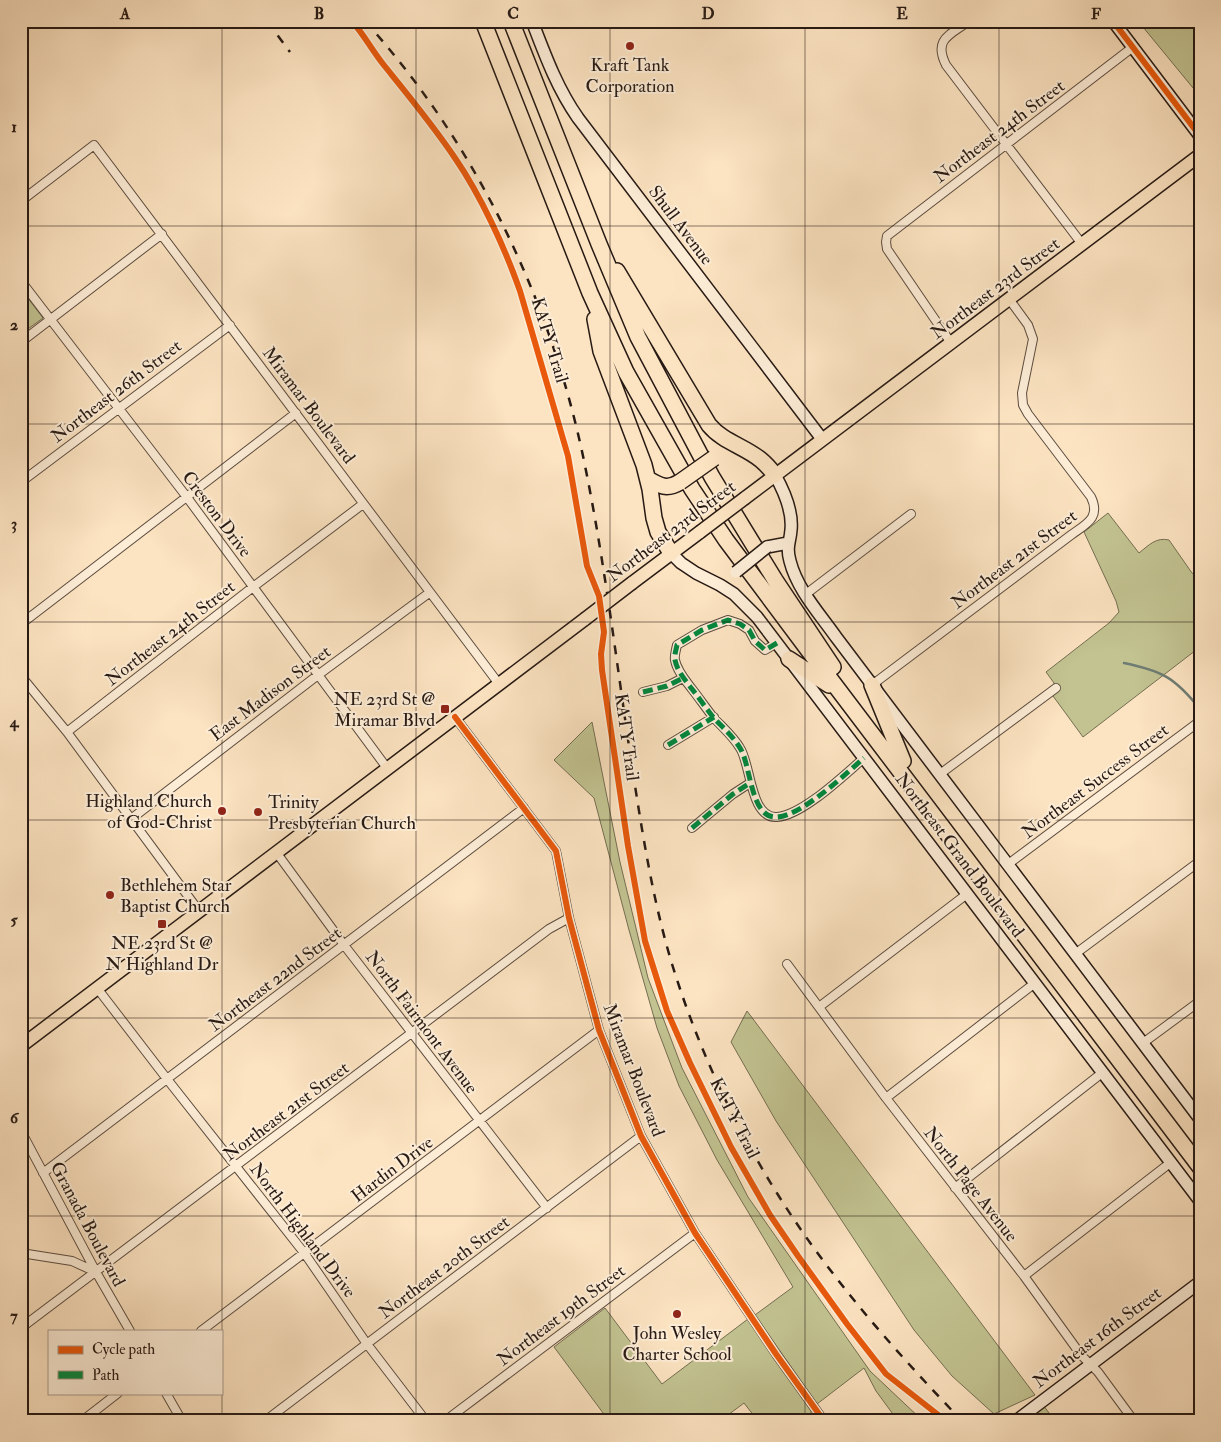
<svg xmlns="http://www.w3.org/2000/svg" width="1221" height="1442" viewBox="0 0 1221 1442" font-family="'IM FELL Double Pica',serif">
<style>
.green{fill:#c2c391;stroke:#746e52}
.lines{fill:none;stroke-linecap:round;stroke-linejoin:round}
.stream{stroke:#6f7c73;stroke-width:2.5}
.street-casing{stroke:#5c4c3f;stroke-width:10}
.secondary-casing{stroke:#271a14;stroke-width:14}
.primary-casing{stroke:#271a14;stroke-width:15}
.highway-casing{stroke:#271a14;stroke-width:18}
.street{stroke:#fdedd7;stroke-width:8}
.secondary{stroke:#fdedd7;stroke-width:11}
.primary{stroke:#fce3c1;stroke-width:12}
.highway{stroke:#fce3c1;stroke-width:15}
.rail{stroke:#271a14;stroke-width:2.5;stroke-dasharray:9 9;stroke-linecap:butt}
.secondary-bridge-casing{stroke:#271a14;stroke-width:14;stroke-linecap:butt}
.primary-bridge-casing{stroke:#271a14;stroke-width:15;stroke-linecap:butt}
.highway-bridge-casing{stroke:#271a14;stroke-width:18;stroke-linecap:butt}
.secondary-bridge{stroke:#fdedd7;stroke-width:11}
.primary-bridge{stroke:#fce3c1;stroke-width:12}
.highway-bridge{stroke:#fce3c1;stroke-width:15}
.quiet{stroke:#00873e;stroke-width:5;stroke-dasharray:10 5;stroke-linecap:butt}
.cycleway-casing{stroke:#fdedd7;stroke-width:9}
.cycleway{stroke:#e8590c;stroke-width:6}
.grid{fill:none;stroke:#271a14;stroke-width:1;stroke-opacity:0.55}
.poi-dot{fill:#8f2418;stroke:#fdedd7;stroke-width:2}
.labels{text-anchor:middle;stroke-width:4;stroke-linejoin:round;paint-order:stroke}
.poi-label{font-size:18px;fill:#271a14;stroke:#fdedd7}
.street-label{font-size:18px;fill:#271a14;stroke:#fdedd7}
.neatline{fill:none;stroke:#271a14;stroke-width:2}
.grid-label{font-size:16px;text-anchor:middle;font-weight:bold;fill:#271a14}
</style>
<rect width="100%" height="100%" fill="#fce3c1"/>
<filter id="stains"><feTurbulence type="fractalNoise" baseFrequency=".004" numOctaves="4"/><feColorMatrix values="0 0 0 0 .2 0 0 0 0 .09 0 0 0 0 .02 0 0 0 .5 -.17"/></filter>
<radialGradient id="worn" r=".72"><stop offset=".6" stop-color="#630" stop-opacity="0"/><stop offset="1" stop-color="#630" stop-opacity=".3"/></radialGradient>
<!-- green -->
<path class="green" d="M1138,21H1200V92L1198,94Z
M21,289L43,318L21,334Z
M1108,513L1139,553C1149,545 1156,537 1169,540L1192,573L1200,578V647L1083,737L1053,696L1054,683L1046,672L1109,623L1119,612L1116,601L1084,532Z
M592,722L620,862L648,978L682,1068L748,1197L870,1371L923,1421H898L876,1391L864,1368L817,1404L755,1315L793,1287L717,1160L679,1086L657,1028L629,930L594,798L554,760Z
M747,1011L1035,1395L994,1414L952,1376L914,1330L776,1121L731,1042Z
M605,1308L662,1384L748,1319L811,1411V1416L804,1421H758L744,1403L720,1421H609L554,1347Z
M1043,1405L1055,1421H1022Z"/>
<g class="lines">
<!-- stream -->
<path class="stream" d="M1124,663C1163,671 1175,678 1200,709"/>
<!-- street casing -->
<g class="street-casing">
<path id="street" d="M969,21C950,35 933,39 946,65L1082,244
M21,201L94,145L499,684
M21,281L186,496L387,768
M21,342L162,234
M951,343L887,249L886,242L887,236L1133,47
M21,482L230,325
M806,594L911,514
M21,624L296,413
M777,643L765,650L755,641L749,630L740,624L728,620L702,630L677,645C676,650 674,656 675,660C677,671 686,681 692,689C699,698 706,708 713,717C722,727 733,736 740,748C751,764 750,819 777,817C803,815 844,775 864,758
M21,676L67,732L199,911
M872,685L1071,535C1086,524 1101,518 1091,497L1028,414L1023,405L1022,393L1033,339L1028,325L1009,299
M643,692L667,686L683,678
M455,717L556,851L569,918L599,1030L641,1136L695,1233L776,1354L824,1421
M67,732L253,587L363,504
M668,745L714,717
M940,774L1056,688
M131,819L318,675L429,593
M692,828L733,794L750,783
M276,852L344,945L547,1208
M1007,865L1200,721
M1075,954L1200,861
M787,964L886,1098L1024,1276L1081,1355L1098,1372L1134,1421
M97,988L167,1079L305,1254L367,1344L426,1421
M819,1007L967,894
M1143,1043L1200,1001
M886,1098L1035,983
M21,1131L96,1272L130,1331
M43,1173L524,808
M955,1188L1102,1073
M21,1253L72,1261L96,1272
M1024,1276L1170,1163
M21,1328L549,929L569,918
M201,1331L599,1030
M166,1393L182,1421
M82,1421L118,1393
M265,1421L641,1136
M445,1421L695,1233
M629,1421L632,1418"/>
</g>
<!-- secondary casing -->
<g class="secondary-casing">
<path id="secondary" d="M532,21C545,55 557,88 578,118L822,439
M1113,21L1200,136
M775,475C784,491 793,511 791,530C790,543 786,546 790,561C797,589 819,613 836,637L1200,1119
M767,547L788,543
M671,553L681,563L696,573L720,585L734,594L757,617L1200,1201
M1016,1421L1200,1282"/>
</g>
<!-- primary casing -->
<g class="primary-casing">
<path id="primary" d="M745,498L1200,155
M632,583L700,532
M21,1046L585,619"/>
</g>
<!-- highway casing -->
<g class="highway-casing">
<path id="highway" d="M483,21L590,293L626,372L692,489L726,540L809,651L1200,1167
M511,21L599,244L638,337L712,477L775,580L833,667
M617,271L709,425C723,442 744,446 761,460C766,464 771,470 775,475
M595,319L601,351L644,465L650,489L654,518L658,532L671,553
M648,479C660,486 667,490 680,482
M789,659L829,685
M872,685L903,761"/>
</g>
<!-- street -->
<use href="#street" class="street"/>
<!-- secondary -->
<use href="#secondary" class="secondary"/>
<!-- primary -->
<use href="#primary" class="primary"/>
<!-- highway -->
<use href="#highway" class="highway"/>
<!-- rail -->
<path class="rail" d="M267,21L290,52
M365,21C475,143 549,296 583,456C605,561 617,668 633,773C643,837 653,901 672,964C707,1078 764,1186 838,1280C876,1329 919,1376 962,1421"/>
<!-- secondary-bridge casing -->
<g class="secondary-bridge-casing">
<path id="secondary-bridge" d="M736,572L767,547"/>
</g>
<!-- primary-bridge casing -->
<g class="primary-bridge-casing">
<path id="primary-bridge" d="M700,532L745,498
M585,619L632,583"/>
</g>
<!-- highway-bridge casing -->
<g class="highway-bridge-casing">
<path id="highway-bridge" d="M680,482L714,458"/>
</g>
<!-- secondary-bridge -->
<use href="#secondary-bridge" class="secondary-bridge"/>
<!-- primary-bridge -->
<use href="#primary-bridge" class="primary-bridge"/>
<!-- highway-bridge -->
<use href="#highway-bridge" class="highway-bridge"/>
<!-- quiet -->
<path class="quiet" d="M777,643L765,650L755,641L749,630L740,624L728,620L702,630L677,645C676,650 674,656 675,660C677,671 686,681 692,689C699,698 706,708 713,717C722,727 733,736 740,748C751,764 750,819 777,817C803,815 844,775 864,758
M643,692L667,686L683,678
M668,745L714,717
M692,828L733,794L750,783"/>
<!-- cycleway casing -->
<g class="cycleway-casing">
<path id="cycleway" d="M352,21C364,35 372,50 383,64C408,95 433,125 455,158C481,196 505,248 520,291L568,456L587,566L599,596L604,632L601,654L602,670L628,846L645,941L667,1011L690,1063L731,1147L770,1215L798,1256L847,1324L886,1374L946,1421
M1113,21L1200,136
M455,717L556,851L569,918L599,1030L641,1136L695,1233L776,1354L824,1421"/>
</g>
<!-- cycleway -->
<use href="#cycleway" class="cycleway"/>
</g>
<!-- grid -->
<path class="grid" d="M222,21V1421M416,21V1421M610,21V1421M805,21V1421M999,21V1421M21,226H1200M21,424H1200M21,622H1200M21,820H1200M21,1018H1200M21,1216H1200"/>
<!-- markers -->
<g class="poi-dot">
<circle cx="630" cy="46" r="5"/>
<rect x="440" y="704" width="10" height="10" rx="2.5"/>
<circle cx="222" cy="811" r="5"/>
<circle cx="258" cy="812" r="5"/>
<circle cx="110" cy="895" r="5"/>
<rect x="157" y="919" width="10" height="10" rx="2.5"/>
<circle cx="677" cy="1314" r="5"/>
</g>
<g class="labels">
<!-- poi labels -->
<g class="poi-label">
<text x="630" y="71">Kraft Tank<tspan x="630" dy="21">Corporation</tspan></text>
<text x="435" y="705" text-anchor="end">NE 23rd St @<tspan x="435" dy="21">Miramar Blvd</tspan></text>
<text x="212" y="807" text-anchor="end">Highland Church<tspan x="212" dy="21">of God-Christ</tspan></text>
<text x="268" y="808" text-anchor="start">Trinity<tspan x="268" dy="21">Presbyterian Church</tspan></text>
<text x="120" y="891" text-anchor="start">Bethlehem Star<tspan x="120" dy="21">Baptist Church</tspan></text>
<text x="162" y="949">NE 23rd St @<tspan x="162" dy="21">N Highland Dr</tspan></text>
<text x="677" y="1339">John Wesley<tspan x="677" dy="21">Charter School</tspan></text>
</g>
<!-- street labels -->
<g class="street-label">
<text transform="translate(999 131) rotate(-37)" y="6">Northeast 24th Street</text>
<text transform="translate(681 225) rotate(53)" y="6">Shull Avenue</text>
<text transform="translate(995 288) rotate(-37)" y="6">Northeast 23rd Street</text>
<text transform="translate(550 340) rotate(73)" y="6">KATY Trail</text>
<text transform="translate(116 391) rotate(-37)" y="6">Northeast 26th Street</text>
<text transform="translate(309 405) rotate(53)" y="6">Miramar Boulevard</text>
<text transform="translate(217 514) rotate(53)" y="6">Creston Drive</text>
<text transform="translate(671 531) rotate(-37)" y="6">Northeast 23rd Street</text>
<text transform="translate(1014 559) rotate(-37)" y="6">Northeast 21st Street</text>
<text transform="translate(170 633) rotate(-38)" y="6">Northeast 24th Street</text>
<text transform="translate(270 693) rotate(-37)" y="6">East Madison Street</text>
<text transform="translate(627 737) rotate(82)" y="6">KATY Trail</text>
<text transform="translate(1095 781) rotate(-37)" y="6">Northeast Success Street</text>
<text transform="translate(960 855) rotate(53)" y="6">Northeast Grand Boulevard</text>
<text transform="translate(275 979) rotate(-37)" y="6">Northeast 22nd Street</text>
<text transform="translate(422 1022) rotate(53)" y="6">North Fairmont Avenue</text>
<text transform="translate(634 1070) rotate(69)" y="6">Miramar Boulevard</text>
<text transform="translate(286 1111) rotate(-37)" y="6">Northeast 21st Street</text>
<text transform="translate(735 1118) rotate(63)" y="6">KATY Trail</text>
<text transform="translate(392 1169) rotate(-37)" y="6">Hardin Drive</text>
<text transform="translate(971 1184) rotate(52)" y="6">North Page Avenue</text>
<text transform="translate(88 1224) rotate(62)" y="6">Granada Boulevard</text>
<text transform="translate(303 1230) rotate(53)" y="6">North Highland Drive</text>
<text transform="translate(444 1267) rotate(-37)" y="6">Northeast 20th Street</text>
<text transform="translate(561 1315) rotate(-37)" y="6">Northeast 19th Street</text>
<text transform="translate(1097 1337) rotate(-37)" y="6">Northeast 16th Street</text>
</g>
</g>
<!-- margin -->
<rect width="1221" height="1442" fill="none" stroke="#fce3c1" stroke-width="55"/>
<!-- legend -->
<rect x="48" y="1330" width="175" height="65" fill="#fdedd7" stroke="#a79989"/>
<rect x="58" y="1346" width="25" height="8" fill="#e8590c" stroke="#a79989"/>
<text x="92" y="1354" font-size="15" fill="#271a14">Cycle path</text>
<rect x="58" y="1371" width="25" height="8" fill="#00873e" stroke="#a79989"/>
<text x="92" y="1380" font-size="15" fill="#271a14">Path</text>
<rect x="28" y="28" width="1166" height="1386" class="neatline"/>
<g class="grid-label">
<text x="125" y="19">A</text>
<text x="319" y="19">B</text>
<text x="513" y="19">C</text>
<text x="708" y="19">D</text>
<text x="902" y="19">E</text>
<text x="1096" y="19">F</text>
<text x="14" y="132">1</text>
<text x="14" y="330">2</text>
<text x="14" y="529">3</text>
<text x="14" y="727">4</text>
<text x="14" y="925">5</text>
<text x="14" y="1123">6</text>
<text x="14" y="1321">7</text>
</g>
<rect width="100%" height="100%" filter="url(#stains)"/>
<rect width="100%" height="100%" fill="url(#worn)"/>
</svg>
